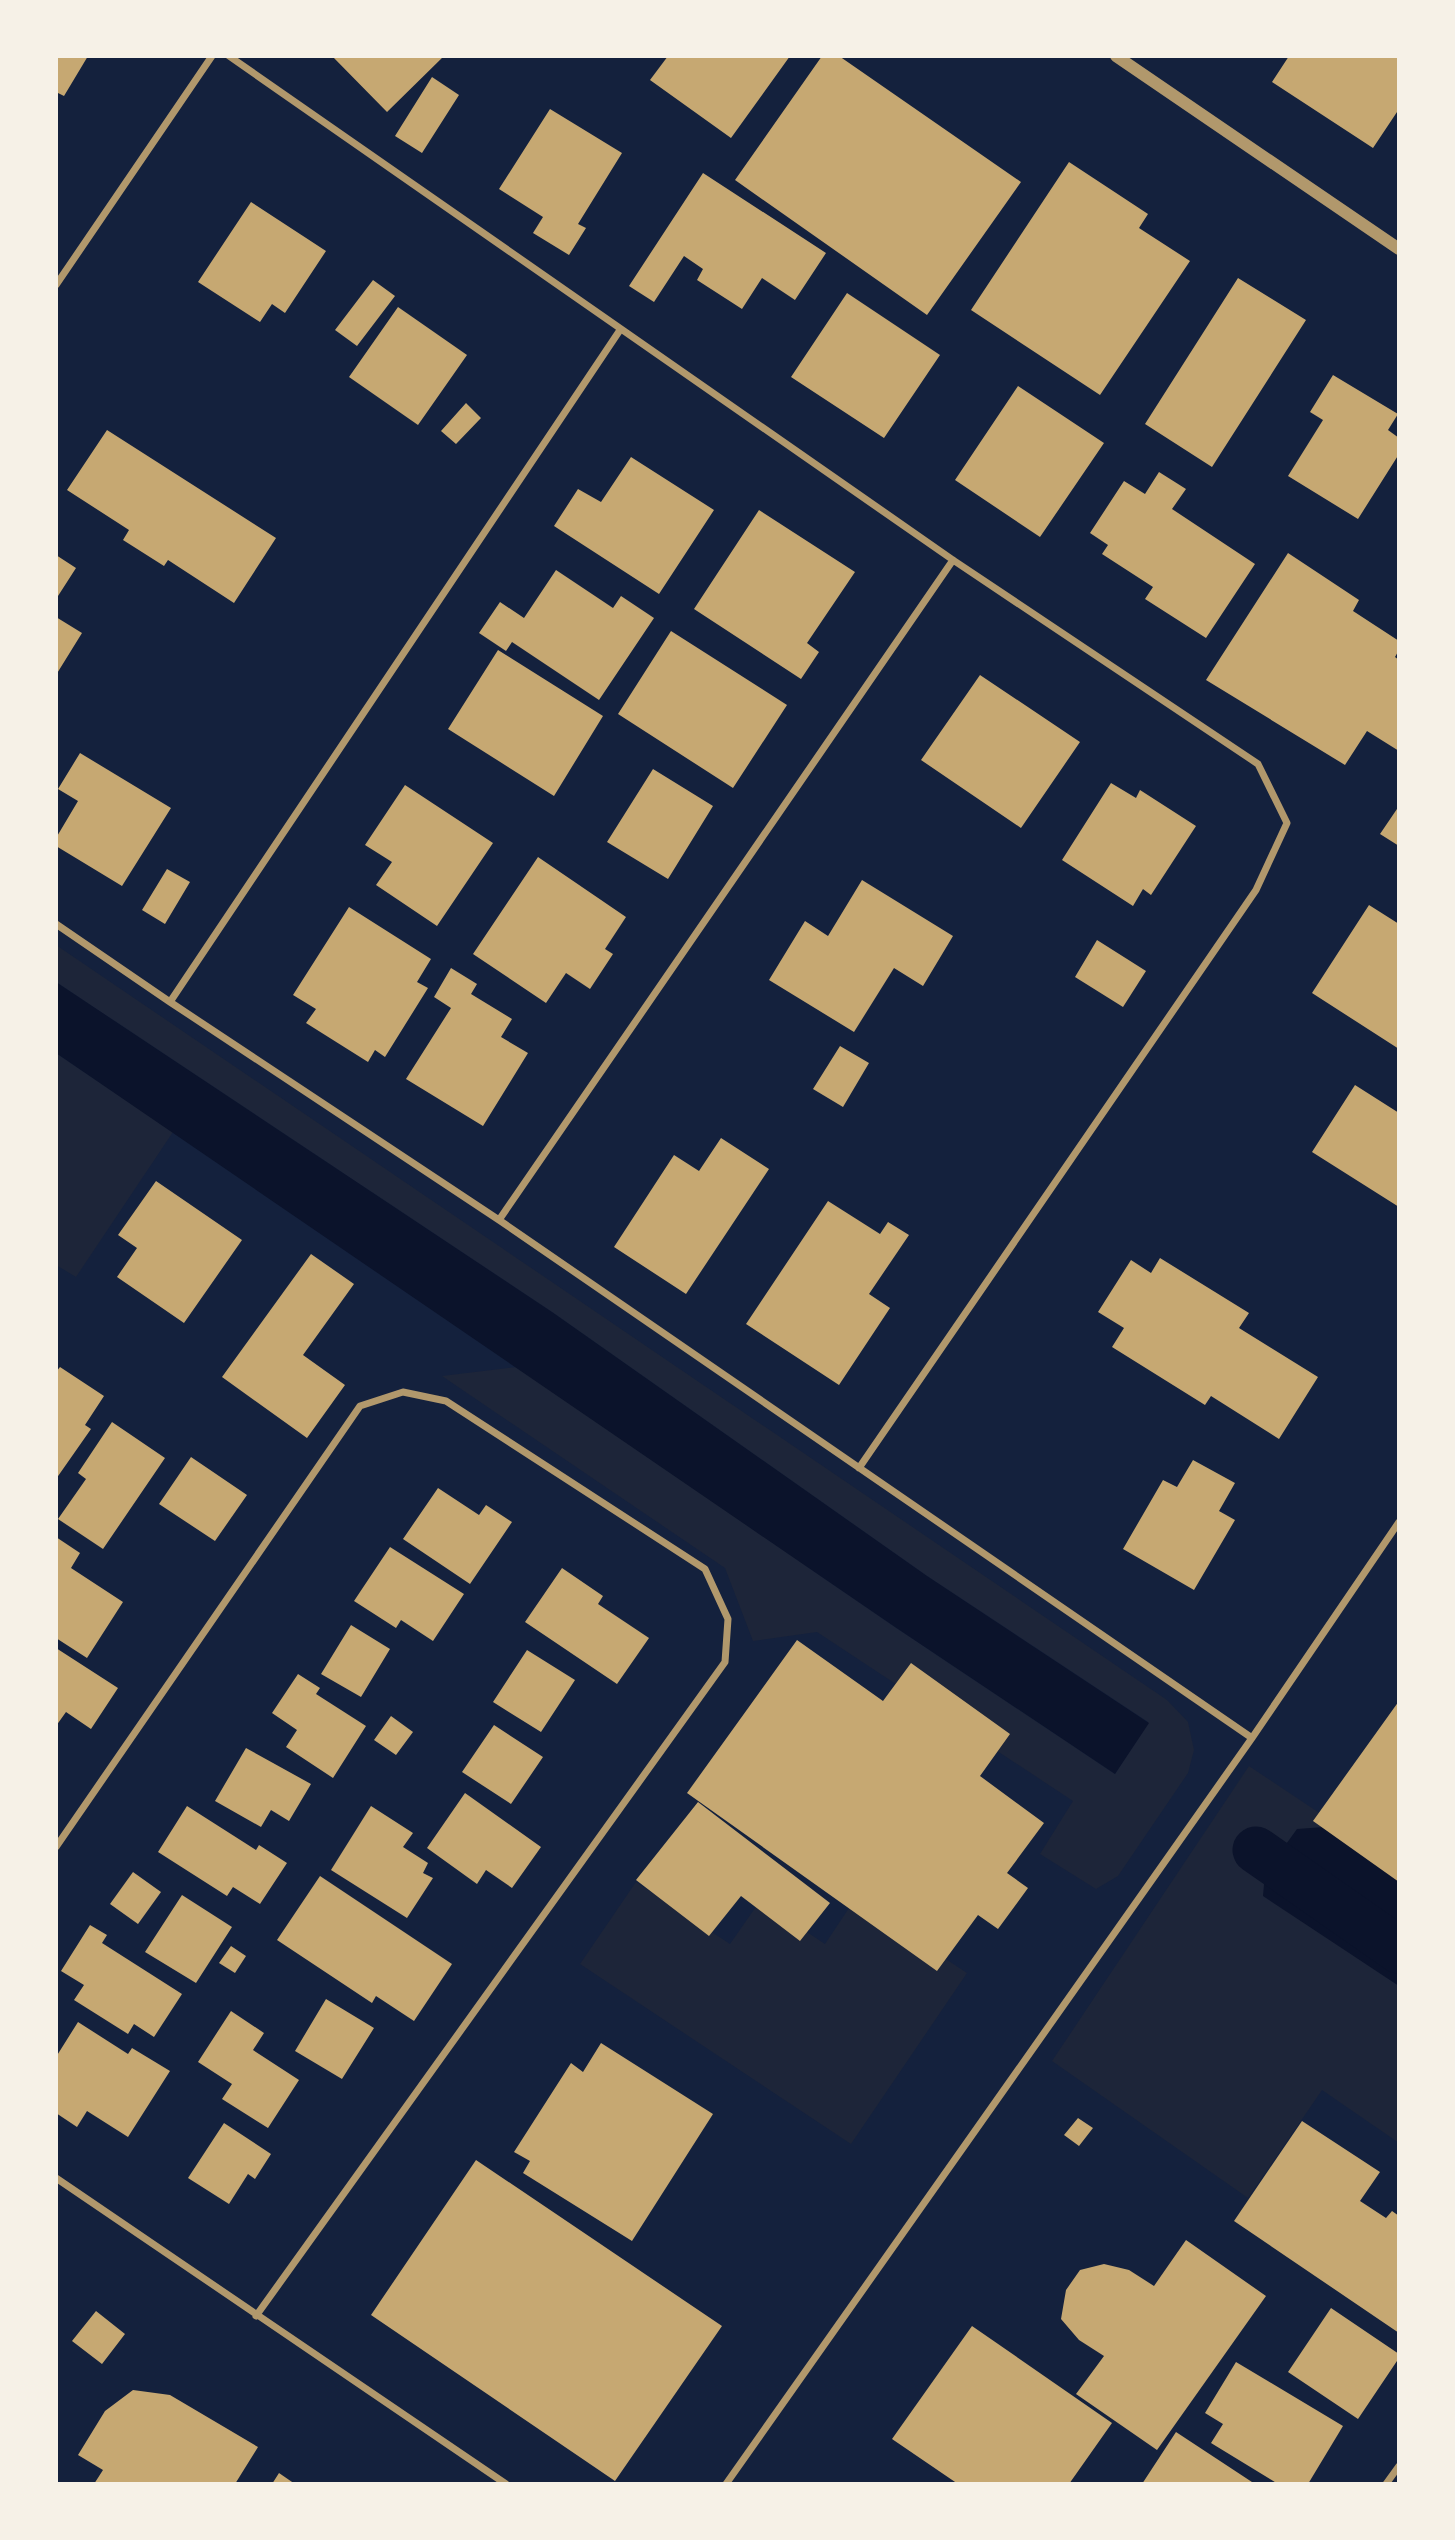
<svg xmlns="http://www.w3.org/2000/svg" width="1455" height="2540" viewBox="0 0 1455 2540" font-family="'Source Sans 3',sans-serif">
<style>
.green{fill:#1d2539}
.water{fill:#0b132b}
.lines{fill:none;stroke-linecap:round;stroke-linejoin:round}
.canal{stroke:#0b132b;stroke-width:47}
.building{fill:#c6a872}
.minor{stroke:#b1986c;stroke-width:7}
.tertiary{stroke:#b1986c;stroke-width:12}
</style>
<rect width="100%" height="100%" fill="#14213d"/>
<!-- green -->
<path class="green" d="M56,945L1167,1700L1188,1722L1194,1750L1188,1773L1118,1876L1096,1889L1040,1854L1073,1801L817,1632L753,1641L725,1568L442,1376L517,1367L895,1627L1115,1774L1148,1722L927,1576L552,1312L56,982Z
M56,1053L173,1132L76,1277L56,1265Z
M1249,1766L1399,1866L1264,1895L1399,1986V2143L1322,2090L1248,2198L1052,2061Z
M636,1882L730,1944L760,1901L825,1944L855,1899L967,1973L851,2144L580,1964Z"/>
<!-- water -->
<path class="water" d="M56,982L552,1312L927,1576L1149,1723L1115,1774L895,1627L56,1053Z
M1324,1827L1399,1877V1986L1263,1896L1265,1873L1297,1829Z"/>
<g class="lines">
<!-- canal -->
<path class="canal" d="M1256,1850L1399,1950"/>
</g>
<!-- building -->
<path class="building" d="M56,56H88L64,96L56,92Z
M332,56H444L387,112Z
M668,56H790L731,138L650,80Z
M822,56H839L1021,182L927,315L735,180Z
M1289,56H1399V109L1373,148L1272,82Z
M432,77L459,95L422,153L395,136Z
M550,109L622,153L578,224L586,228L569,255L533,233L543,217L499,189Z
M1069,162L1148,214L1139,228L1190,261L1100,395L971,310Z
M703,173L826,253L795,300L762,278L742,309L697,280L703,269L684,256L654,302L629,286Z
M251,202L326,251L285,313L272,304L260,322L198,282Z
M1238,278L1306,320L1212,467L1145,424Z
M373,280L395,296L357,346L335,330Z
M847,293L940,355L884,438L791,377Z
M398,307L467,355L418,425L349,377Z
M1333,375L1398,414L1388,430L1399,438V454L1358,519L1288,476L1323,420L1310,412Z
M1018,386L1104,443L1040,537L955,480Z
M466,403L481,418L456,444L441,431Z
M107,430L276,538L234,603L168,560L164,566L123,540L129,530L67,490Z
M631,457L714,510L659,594L554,526L578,489L601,502Z
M1159,472L1186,489L1172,509L1255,564L1206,638L1145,599L1153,587L1102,554L1108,545L1090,533L1124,481L1145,494Z
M759,510L855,572L807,643L819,652L801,679L694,609Z
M1288,553L1359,600L1353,611L1399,641V650L1395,657L1399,660V751L1367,731L1345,765L1206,680Z
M56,555L76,568L58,596L56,595Z
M556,570L613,608L621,596L654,618L599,700L512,642L506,651L479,633L500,602L524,618Z
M56,617L82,633L56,675Z
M671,631L787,705L733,788L618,714Z
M498,650L603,716L554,796L448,729Z
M980,675L1080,742L1021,828L921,760Z
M80,753L171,808L122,886L56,846V838L78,801L58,789Z
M653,769L713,806L668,879L607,842Z
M1111,783L1136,798L1140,790L1196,826L1151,895L1143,889L1133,906L1062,860Z
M405,785L493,843L437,926L376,885L392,862L365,845Z
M1399,806V846L1380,834Z
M538,857L626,917L605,949L613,954L590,989L566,973L546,1003L473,954Z
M167,869L190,882L165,924L142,910Z
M862,880L953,936L923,986L894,968L854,1032L769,980L805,921L828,936Z
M1369,905L1399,924V1049L1312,993Z
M349,907L431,959L417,982L428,988L385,1057L375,1050L368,1062L306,1023L316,1009L293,995Z
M1097,940L1146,971L1123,1007L1075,977Z
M451,968L477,984L471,994L512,1019L501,1037L528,1053L483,1126L406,1079L451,1008L434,997Z
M840,1046L869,1063L843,1107L813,1089Z
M1355,1085L1399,1113V1207L1312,1152Z
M721,1138L769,1169L686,1294L614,1247L674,1155L699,1171Z
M156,1181L242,1240L184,1323L117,1277L137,1248L118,1235Z
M828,1201L880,1234L888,1222L909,1235L869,1294L890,1308L839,1385L746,1324Z
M311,1254L354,1284L303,1355L345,1385L307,1438L222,1377Z
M1160,1258L1249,1313L1239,1328L1318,1377L1279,1439L1211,1396L1205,1405L1112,1347L1124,1328L1098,1312L1131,1260L1151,1273Z
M60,1367L104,1396L85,1425L91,1429L56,1479V1372Z
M112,1422L165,1458L103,1549L58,1519L86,1479L78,1473Z
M191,1457L247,1495L215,1541L159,1504Z
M1193,1460L1235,1483L1219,1511L1235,1520L1194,1590L1123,1549L1163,1480L1177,1487Z
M438,1488L479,1515L486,1505L512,1522L470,1584L403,1539Z
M56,1537L80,1553L71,1568L123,1602L87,1658L56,1638Z
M390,1547L464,1594L433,1641L401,1620L396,1628L354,1601Z
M562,1568L603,1596L598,1604L649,1638L617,1684L525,1622Z
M351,1625L390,1649L361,1697L321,1674Z
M797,1640L883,1701L911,1663L1010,1734L980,1776L1044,1823L1007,1873L1028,1888L998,1929L978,1915L937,1971L687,1793Z
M56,1648L118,1688L91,1729L66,1712L56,1726Z
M527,1650L575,1680L541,1732L493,1702Z
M298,1674L320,1688L316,1694L366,1726L333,1778L286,1747L297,1730L272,1713Z
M1399,1701V1882L1313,1821Z
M391,1716L413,1732L396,1755L374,1740Z
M494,1725L543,1757L511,1804L462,1772Z
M246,1748L311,1784L289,1821L271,1810L261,1827L215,1801Z
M465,1793L541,1847L512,1888L486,1870L477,1884L427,1848Z
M698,1802L830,1903L800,1941L741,1896L709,1936L636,1880Z
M187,1806L256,1850L259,1845L287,1863L260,1904L233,1887L227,1896L158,1852Z
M371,1806L413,1833L403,1847L428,1863L423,1873L433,1878L407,1918L331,1870Z
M133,1872L161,1892L138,1924L110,1904Z
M320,1876L452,1964L414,2021L376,1996L372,2003L277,1940Z
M182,1895L232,1927L196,1983L145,1952Z
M90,1925L107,1935L102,1943L182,1994L154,2037L134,2024L128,2034L74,2000L84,1985L61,1971Z
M231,1946L246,1956L235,1973L219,1963Z
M326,1999L374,2028L342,2079L295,2051Z
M231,2011L264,2033L253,2050L299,2080L268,2128L222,2099L232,2084L198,2062Z
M78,2022L128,2054L132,2048L170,2071L128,2137L87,2111L77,2127L56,2113V2057Z
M601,2043L713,2114L632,2241L523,2173L530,2161L514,2152L571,2063L583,2072Z
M1078,2118L1093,2128L1079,2146L1064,2135Z
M1302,2121L1380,2172L1360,2201L1386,2218L1392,2211L1399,2216V2333L1234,2221Z
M224,2123L271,2154L255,2179L248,2174L229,2204L188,2178Z
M476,2160L722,2326L615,2481L371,2315Z
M1186,2240L1266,2296L1157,2450L1076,2394L1104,2356L1079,2340L1061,2319L1066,2290L1080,2270L1104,2264L1129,2270L1154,2286Z
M1331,2308L1399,2354V2358L1358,2419L1288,2372Z
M96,2311L125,2334L102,2364L72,2341Z
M972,2326L1112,2423L1069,2484H958L892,2439Z
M1236,2362L1343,2426L1308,2484H1278L1211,2443L1223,2424L1205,2413Z
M133,2390L170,2395L258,2447L235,2484H94L103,2470L78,2455L105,2411Z
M1176,2432L1255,2484H1142Z
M279,2473L295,2484H272Z"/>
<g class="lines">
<!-- minor -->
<path class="minor" d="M229,56L953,560L1258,764L1287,823L1256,890L859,1468
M56,285L212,56
M56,924L170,1002L499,1220L1252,1738
M170,1002L620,330
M499,1220L953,560
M56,1847L360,1406L403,1392L446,1401L705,1569L728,1619L725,1662L256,2316
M56,2178L506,2484
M726,2484L1252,1738L1399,1522
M1386,2484L1399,2466"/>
<!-- tertiary -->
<path class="tertiary" d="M1116,56L1399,249"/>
</g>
<!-- border -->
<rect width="1455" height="2540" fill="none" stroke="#f6f1e7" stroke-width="116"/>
</svg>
